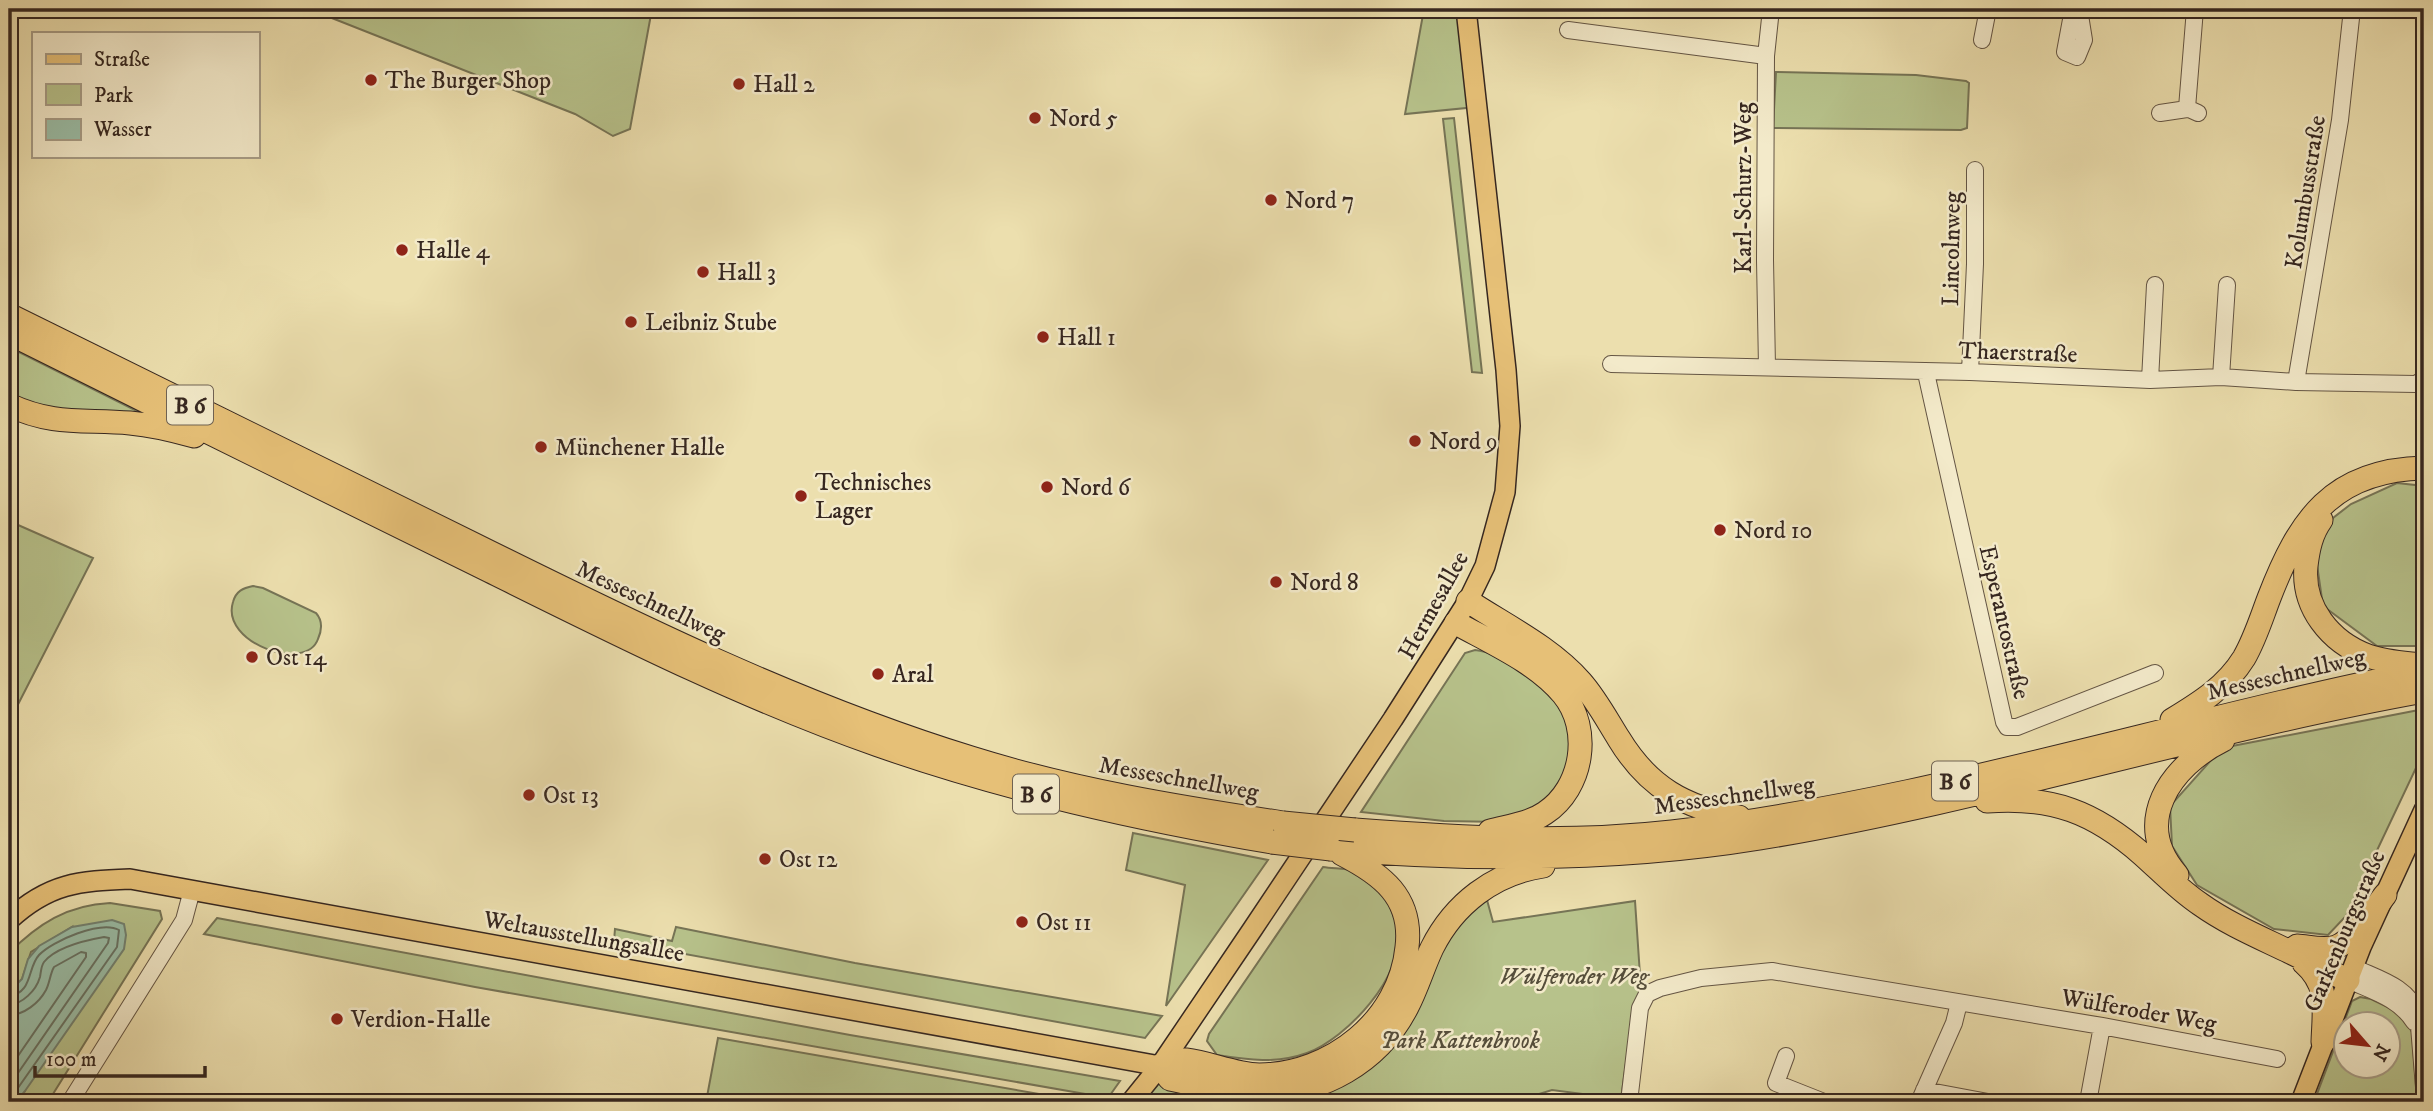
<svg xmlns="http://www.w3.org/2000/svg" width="2433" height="1111" viewBox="0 0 2433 1111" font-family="'IM FELL DW Pica',serif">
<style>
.green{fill:#b7c28b;stroke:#767456;stroke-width:2;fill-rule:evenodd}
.water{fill:#9abda6;stroke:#728170;stroke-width:2}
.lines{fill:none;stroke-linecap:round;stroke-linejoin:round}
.shore{stroke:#687263;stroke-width:2}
.minor-casing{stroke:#645544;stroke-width:18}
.major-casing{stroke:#362720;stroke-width:22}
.highway-casing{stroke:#362720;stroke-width:25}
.minor{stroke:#f3eaca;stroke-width:16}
.major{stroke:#e6c077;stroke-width:19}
.highway{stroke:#e6c077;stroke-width:23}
.highway-bridge-casing{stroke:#362720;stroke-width:25;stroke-linecap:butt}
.highway-bridge{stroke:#e6c077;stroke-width:23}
.poi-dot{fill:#8f2418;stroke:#f3eaca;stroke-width:2.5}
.labels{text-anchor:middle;stroke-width:5;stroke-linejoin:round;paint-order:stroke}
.shield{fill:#f3eaca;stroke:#6f6253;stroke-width:2}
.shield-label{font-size:23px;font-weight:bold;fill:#362720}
.poi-label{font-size:24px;fill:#362720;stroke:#f3eaca;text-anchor:start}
.street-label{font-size:24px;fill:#362720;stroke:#f3eaca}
.park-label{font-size:24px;font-style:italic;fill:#564e3b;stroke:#f3eaca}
</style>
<rect width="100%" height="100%" fill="#ecdfae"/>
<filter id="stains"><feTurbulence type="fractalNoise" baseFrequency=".00286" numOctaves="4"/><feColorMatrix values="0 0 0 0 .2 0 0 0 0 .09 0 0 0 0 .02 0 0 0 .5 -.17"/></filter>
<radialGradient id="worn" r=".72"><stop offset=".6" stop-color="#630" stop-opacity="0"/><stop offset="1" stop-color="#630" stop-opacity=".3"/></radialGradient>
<!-- green -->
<path class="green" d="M309,9H652L630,129L613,136L575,114Z
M1424,9H1466L1476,107L1405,114Z
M1776,72L1916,75L1966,81L1969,83L1967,128L1961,130L1773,128Z
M1454,118L1482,373L1472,372L1443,119Z
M9,347L153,419L61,416L9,402Z
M2397,483L2424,486V646H2377L2323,606L2315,551L2333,518L2351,504Z
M9,521L93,558L9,722Z
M253,586L263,588L316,613C323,621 322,630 318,639C306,673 220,643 233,602C236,591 243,588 253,586Z
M1475,650C1501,652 1552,688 1564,712C1570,724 1571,741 1574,755L1547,804L1502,822L1444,821L1361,812L1465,653Z
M2424,709V751L2346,916L2328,935L2274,929L2197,885L2172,846L2170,806L2222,748Z
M1133,833L1268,860L1166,1006L1185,885L1126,870Z
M1323,867C1335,869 1351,868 1360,873C1375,882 1386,894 1391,909C1393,916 1397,923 1398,930C1405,976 1347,1038 1307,1053C1277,1064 1248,1060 1217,1055L1207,1041L1209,1034Z
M1484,889L1493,922L1635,901L1641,990L1634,1006L1621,1099L1552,1090L1526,1098V1102H1131L1160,1066L1289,1092L1432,948Z
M110,903L160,911L162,919L48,1102H16L25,1091L72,927L31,952L22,979L9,992V953C38,924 67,905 110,903Z
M217,918L850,1035L1120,1081L1108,1098L475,987L204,934Z
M676,927L855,963L1162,1016L1145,1038L614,941L615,929L672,941Z
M2360,997L2371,999L2400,1013L2412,1032L2416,1086L2424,1102H2314L2352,1001ZM2346,1024H2388V1066H2346Z
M718,1038L1085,1102H706Z"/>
<!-- water -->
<path class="water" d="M112,920L124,924L126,935L124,949L25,1091L16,1102H9V992L22,979L28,959L39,946L72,927Z"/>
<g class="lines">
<!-- shore -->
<path class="shore" d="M9,996C33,993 27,968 39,955C52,941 101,920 119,930L117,947L13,1095L11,1102
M9,1005C22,1004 36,991 40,977C41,972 41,966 44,962C56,947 87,940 104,937L109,938L108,943L9,1086
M9,1015C24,1015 39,1003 46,990C50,982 50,974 54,967L81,952L86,953V957L9,1069"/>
<!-- minor casing -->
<g class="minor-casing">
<path id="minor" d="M2073,9L2065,52L2077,57L2084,40L2079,9
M2195,9L2187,108L2198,113
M1568,30L1766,56
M1982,40L1988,9
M2160,113L2187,109
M1611,364L1970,372L2150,380L2221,377L2296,382L2416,384L2424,379
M1767,367L1765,260L1766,56L1771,9
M1970,372L1975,264V170
M1926,373L2004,722L2007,727H2017L2155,673
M2221,377L2227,285
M2150,380L2155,285
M2296,382L2340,120L2352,9
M2353,967C2378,979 2408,986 2418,1014L2424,1087
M2348,980C2372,991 2399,998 2414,1022
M1786,1056L1776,1083L1824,1102
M1924,1090L1988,1102
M70,1102L184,920L192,890
M1629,1102L1640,1008L1647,994L1660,988L1701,978L1772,971L2102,1026L2277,1059
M1919,1102L1954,1023L1959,1003
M2088,1102L2102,1026"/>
</g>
<!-- major casing -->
<g class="major-casing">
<path id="major" d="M9,920C49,883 79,881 130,879L1160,1066
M1131,1102L1160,1066L1252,930L1393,719L1468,601L1485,566L1505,492L1510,426L1506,370L1466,9
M2301,1102L2361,947L2424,810"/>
</g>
<!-- highway casing -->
<g class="highway-casing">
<path id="highway" d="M9,315C162,391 315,467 469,542C632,623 796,704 971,758C1073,790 1178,807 1283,823
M9,333C169,413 329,492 490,571C617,634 744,698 878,745C1007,790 1138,819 1272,842
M9,405C54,426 84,419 130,423C152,425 173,430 194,436
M2321,520C2311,534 2308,549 2306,566C2302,607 2330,642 2368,656C2385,662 2404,663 2421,665
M1468,601C1506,626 1550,647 1581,682C1596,699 1607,720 1619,739C1648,787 1685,808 1739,817
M1456,623C1492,643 1536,662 1563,694C1592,729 1583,788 1545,813C1529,824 1509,826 1490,831
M2172,720C2200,703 2226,687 2244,658C2255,639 2261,619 2269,598C2299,520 2332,470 2424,468
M1987,801C2052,796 2094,812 2143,855C2162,872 2179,890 2200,904C2228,924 2259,937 2290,952C2309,961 2328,972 2348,980
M1355,830C1461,838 1566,844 1672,832C1927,802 2173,721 2424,671
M1331,849C1474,861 1619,861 1760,838C1984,801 2201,731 2424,691
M1342,854C1381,874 1413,897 1407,947C1400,1020 1331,1075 1259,1075C1234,1074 1210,1063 1186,1060C1178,1059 1168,1064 1160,1066L1170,1079C1199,1085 1229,1094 1259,1094C1321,1095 1379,1062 1407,1007C1417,988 1423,967 1432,948C1454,904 1494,873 1543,866
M2177,875C2131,823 2170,766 2223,740
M2297,946C2310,947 2324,951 2336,947C2354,941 2374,909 2385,895
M2304,963C2330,986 2324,1010 2323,1042"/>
</g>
<!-- minor -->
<use href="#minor" class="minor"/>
<!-- major -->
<use href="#major" class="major"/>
<!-- highway -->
<use href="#highway" class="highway"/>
<!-- highway-bridge casing -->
<g class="highway-bridge-casing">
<path id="highway-bridge" d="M1283,823L1355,830
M1272,842L1331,849"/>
</g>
<!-- highway-bridge -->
<use href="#highway-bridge" class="highway-bridge"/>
</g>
<!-- markers -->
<g class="poi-dot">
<circle cx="371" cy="80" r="7"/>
<circle cx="739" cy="84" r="7"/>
<circle cx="1035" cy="118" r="7"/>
<circle cx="1271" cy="200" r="7"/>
<circle cx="402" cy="250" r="7"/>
<circle cx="703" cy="272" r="7"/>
<circle cx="631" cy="322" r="7"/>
<circle cx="1043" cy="337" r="7"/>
<circle cx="1415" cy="441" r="7"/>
<circle cx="541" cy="447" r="7"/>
<circle cx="1047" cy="487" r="7"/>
<circle cx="801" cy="496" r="7"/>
<circle cx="1720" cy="530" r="7"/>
<circle cx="1276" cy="582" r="7"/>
<circle cx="252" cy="657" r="7"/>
<circle cx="878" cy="674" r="7"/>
<circle cx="529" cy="795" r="7"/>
<circle cx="765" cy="859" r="7"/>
<circle cx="1022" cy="922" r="7"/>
<circle cx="337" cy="1019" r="7"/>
</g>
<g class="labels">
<!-- shield labels -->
<g class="shield">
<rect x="167" y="385.5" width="46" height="39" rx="5"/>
<rect x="1932" y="761.5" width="46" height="39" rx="5"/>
<rect x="1013" y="774.5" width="46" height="39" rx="5"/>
</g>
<g class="shield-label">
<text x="190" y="413">B 6</text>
<text x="1955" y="789">B 6</text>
<text x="1036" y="802">B 6</text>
</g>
<!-- poi labels -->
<g class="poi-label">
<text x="385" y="88">The Burger Shop</text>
<text x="753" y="92">Hall 2</text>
<text x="1049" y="126">Nord 5</text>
<text x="1285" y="208">Nord 7</text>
<text x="416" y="258">Halle 4</text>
<text x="717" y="280">Hall 3</text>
<text x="645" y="330">Leibniz Stube</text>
<text x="1057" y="345">Hall 1</text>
<text x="1429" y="449">Nord 9</text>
<text x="555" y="455">Münchener Halle</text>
<text x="815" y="490">Technisches<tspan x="815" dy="28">Lager</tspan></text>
<text x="1061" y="495">Nord 6</text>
<text x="1734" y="538">Nord 10</text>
<text x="1290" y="590">Nord 8</text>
<text x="266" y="665">Ost 14</text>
<text x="892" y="682">Aral</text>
<text x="543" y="803">Ost 13</text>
<text x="779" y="867">Ost 12</text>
<text x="1036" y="930">Ost 11</text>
<text x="351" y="1027">Verdion-Halle</text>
</g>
<!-- street labels -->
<g class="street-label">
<text transform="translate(1743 188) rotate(-90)" y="8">Karl-Schurz-Weg</text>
<text transform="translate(2305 192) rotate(-81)" y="8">Kolumbusstraße</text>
<text transform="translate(1951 249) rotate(-89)" y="8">Lincolnweg</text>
<text transform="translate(2018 352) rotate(2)" y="8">Thaerstraße</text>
<text transform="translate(651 601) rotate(25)" y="8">Messeschnellweg</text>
<text transform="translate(1433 605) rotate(-61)" y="8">Hermesallee</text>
<text transform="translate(2005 622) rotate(77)" y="8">Esperantostraße</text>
<text transform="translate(2286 674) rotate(-13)" y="8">Messeschnellweg</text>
<text transform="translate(1179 778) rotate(10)" y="8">Messeschnellweg</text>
<text transform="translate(1734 795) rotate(-8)" y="8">Messeschnellweg</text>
<text transform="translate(2344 931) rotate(-67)" y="8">Garkenburgstraße</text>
<text transform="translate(584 936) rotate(10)" y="8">Weltausstellungsallee</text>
<text transform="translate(2139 1010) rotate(10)" y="8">Wülferoder Weg</text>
</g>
<!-- park labels -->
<g class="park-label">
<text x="1574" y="984">Wülferoder Weg</text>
<text x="1460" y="1048">Park Kattenbrook</text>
</g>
</g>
<!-- margin -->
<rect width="2433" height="1111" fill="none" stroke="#ecdfae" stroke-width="35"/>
<rect x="10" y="10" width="2412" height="1090" fill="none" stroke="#362720" stroke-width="3.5"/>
<rect x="18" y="18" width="2398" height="1076" fill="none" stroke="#362720" stroke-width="2"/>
<!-- legend -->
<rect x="32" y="32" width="228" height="126" fill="#f3eaca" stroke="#a79c86" stroke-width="2"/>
<rect x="46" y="54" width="35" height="10" fill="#e6c077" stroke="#a79c86" stroke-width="2"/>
<text x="94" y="66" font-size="21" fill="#362720">Straße</text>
<rect x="46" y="84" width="35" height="21" fill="#b7c28b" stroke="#a79c86" stroke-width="2"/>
<text x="94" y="102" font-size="21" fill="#362720">Park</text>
<rect x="46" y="119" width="35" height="21" fill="#9abda6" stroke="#a79c86" stroke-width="2"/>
<text x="94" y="136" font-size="21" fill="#362720">Wasser</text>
<!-- north arrow -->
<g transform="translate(2367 1045) rotate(118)"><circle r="33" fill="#f3eaca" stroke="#a79c86" stroke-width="2"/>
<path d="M0-5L12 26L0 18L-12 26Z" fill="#8f2418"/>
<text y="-10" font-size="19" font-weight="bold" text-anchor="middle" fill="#362720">N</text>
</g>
<!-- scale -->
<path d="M35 1066v10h170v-10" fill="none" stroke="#362720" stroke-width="3.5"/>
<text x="46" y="1066" font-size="21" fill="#362720" stroke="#f3eaca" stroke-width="5" paint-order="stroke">100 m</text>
<rect width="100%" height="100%" filter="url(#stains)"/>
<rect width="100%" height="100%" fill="url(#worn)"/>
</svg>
